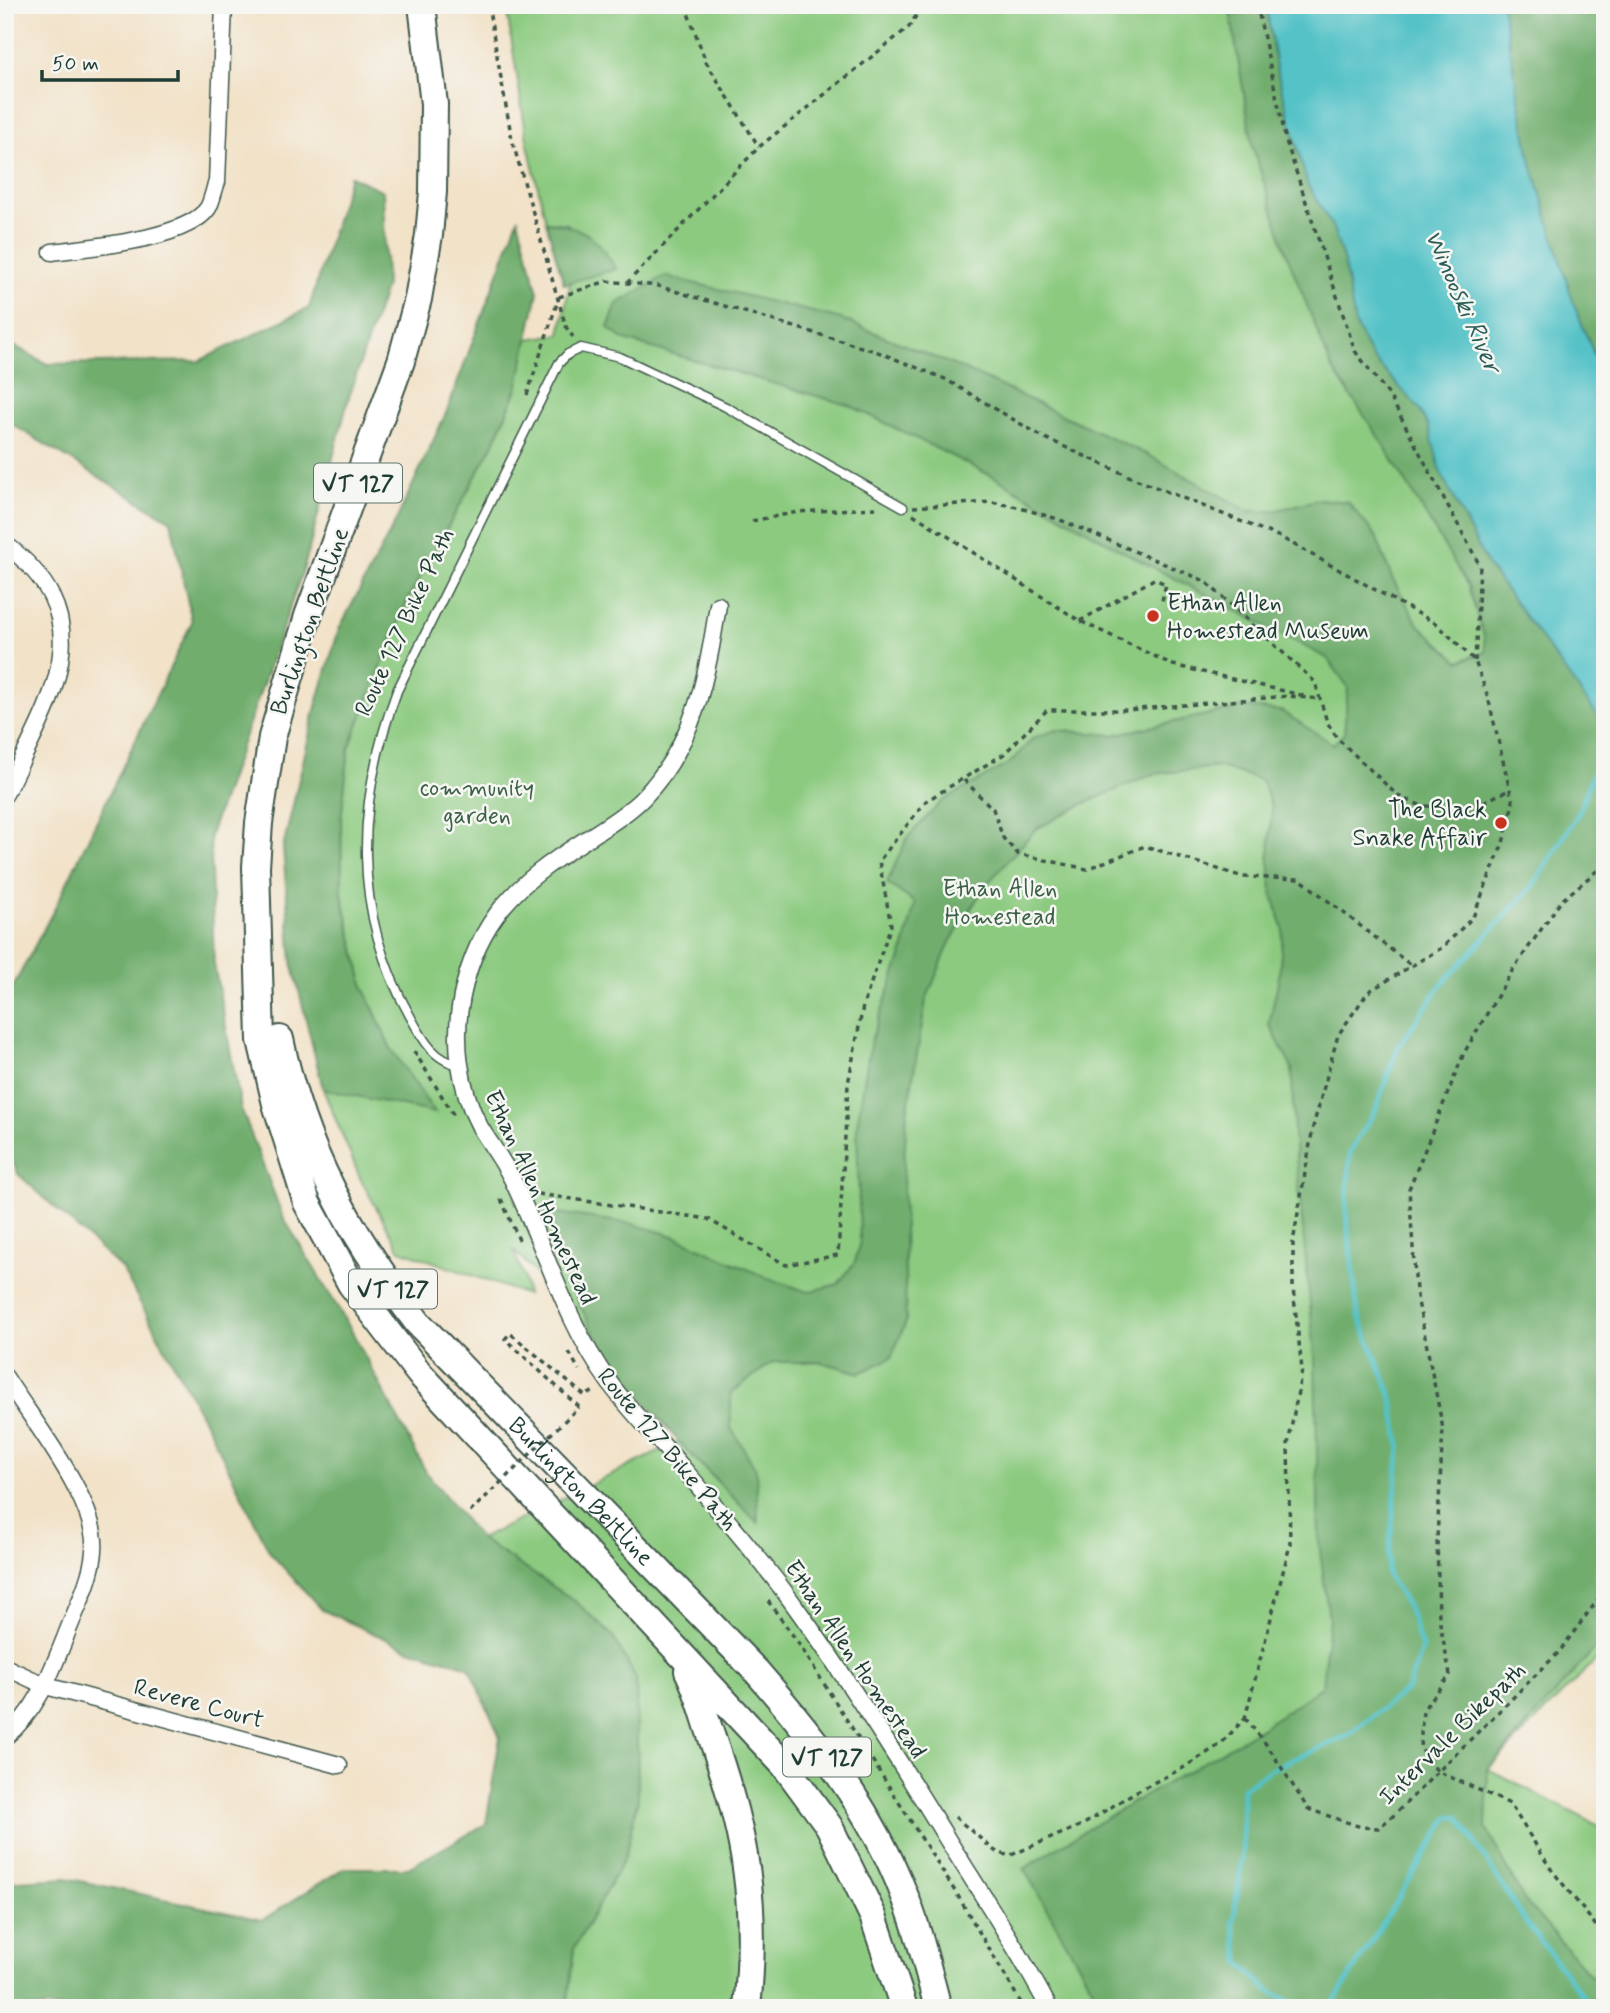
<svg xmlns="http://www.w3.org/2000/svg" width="1610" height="2013" viewBox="0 0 1610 2013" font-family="Mynerve,sans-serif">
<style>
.green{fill:#8cca80;stroke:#56845a;stroke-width:2}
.forest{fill:#71ae6e;stroke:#487651;stroke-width:2}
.water{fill:#54c2c7;stroke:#3a807e;stroke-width:2}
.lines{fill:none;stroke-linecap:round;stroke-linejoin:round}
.stream{stroke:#54c2c7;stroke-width:5}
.lane-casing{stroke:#3f564a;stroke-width:11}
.street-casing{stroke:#3f564a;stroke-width:19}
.primary-casing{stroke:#3f564a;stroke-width:30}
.path{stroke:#3f564a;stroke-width:3.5;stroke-dasharray:5 5;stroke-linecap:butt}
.lane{stroke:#fff;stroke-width:8}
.street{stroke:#fff;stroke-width:16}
.primary{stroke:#fff;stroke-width:26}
.path-bridge{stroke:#3f564a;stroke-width:3.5;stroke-dasharray:5 5;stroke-linecap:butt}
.poi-dot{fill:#c8321e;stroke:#f6f6f2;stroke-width:2.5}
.labels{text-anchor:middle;stroke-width:5;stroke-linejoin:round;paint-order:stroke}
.shield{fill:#f6f6f2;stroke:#60746d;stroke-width:2}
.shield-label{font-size:23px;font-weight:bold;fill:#1f3d34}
.poi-label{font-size:24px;fill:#1f3d34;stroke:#f6f6f2;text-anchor:start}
.street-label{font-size:24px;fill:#1f3d34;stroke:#f6f6f2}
.park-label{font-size:24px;fill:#3a6047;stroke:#f6f6f2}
.water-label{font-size:26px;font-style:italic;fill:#2c5e59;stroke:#f6f6f2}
</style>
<rect width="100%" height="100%" fill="#f6f6f2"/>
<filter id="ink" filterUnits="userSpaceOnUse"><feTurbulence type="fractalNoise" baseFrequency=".0143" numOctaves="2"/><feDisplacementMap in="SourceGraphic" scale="14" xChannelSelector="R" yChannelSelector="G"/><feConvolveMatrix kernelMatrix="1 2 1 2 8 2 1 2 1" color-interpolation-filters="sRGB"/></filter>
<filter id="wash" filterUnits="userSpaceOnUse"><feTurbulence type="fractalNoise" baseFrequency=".00686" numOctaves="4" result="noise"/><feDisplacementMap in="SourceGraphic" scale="28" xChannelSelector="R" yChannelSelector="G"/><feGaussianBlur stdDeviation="1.57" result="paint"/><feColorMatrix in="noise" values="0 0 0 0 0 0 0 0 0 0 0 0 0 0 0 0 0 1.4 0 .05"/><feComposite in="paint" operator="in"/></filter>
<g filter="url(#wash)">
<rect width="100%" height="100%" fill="#f2e2c8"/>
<!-- green -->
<path class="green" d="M506,5H1266L1276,67L1307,182L1333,228L1344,262L1355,324L1372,357L1418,407L1429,427L1441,473L1487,564L1605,726V1651L1488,1769L1605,1829V2008H567L574,1948L625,1857L638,1798L636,1678L575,1601L480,1539L679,1442L757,1522V1508L513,1249L524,1277L527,1295L400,1250L361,1180L323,1089L431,1111L390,1047L364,988L342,895L341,819L349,748L408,599L493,445L517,389L528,339L560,334L571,279L568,224L546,222L527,140Z"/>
<!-- forest -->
<path class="forest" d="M1229,5H1266L1276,67L1307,182L1333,228L1344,262L1355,324L1372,357L1418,407L1429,427L1441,473L1487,564L1605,726V1637L1488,1769L1486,1828L1524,1900L1590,1975L1605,1988V2008H1104L1024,1869C1120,1804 1228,1756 1322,1686L1329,1618L1319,1543L1315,1357L1294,1136L1292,1068L1269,1024L1279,977L1283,929L1272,892L1269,857L1272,807L1261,780L1220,767L1153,774L1083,804L1036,829L986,885L950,942L926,1000L907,1113L903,1177L906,1322L891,1358L860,1373L821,1362H773L731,1393V1428L756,1469L758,1523L679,1442L608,1359L578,1302L544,1211L633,1224L674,1236L765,1277L808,1292L838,1284L855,1262L860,1241L857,1125L871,1040L903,952L915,903L887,883L907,838L942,801L1010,763L1033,738L1056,730L1113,735L1243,707L1281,711L1333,744L1344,734L1348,687L1327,658L1126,553L994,477L851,406L625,340L608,328L617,304L665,276L841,319L968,371L1148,455L1248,511H1274L1320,499L1348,502L1376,536L1392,578L1418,624L1459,661L1486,652L1484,636L1468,586L1382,442L1332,368L1287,255L1253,148Z
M1502,5H1605V381L1574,305L1530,158Z
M350,176L383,191L386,285L349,397L305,564L210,835L214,964L241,1108L283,1217L350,1328L426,1472L480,1539L575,1601L613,1636L636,1678L638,1798L625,1857L574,1948L567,2008H5V1882L66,1878L262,1920L344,1868H408L486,1824L500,1737L469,1667L406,1648L322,1610L270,1553L211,1433L122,1269L18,1174L5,1141V1002L56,906L192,622L171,521L5,420V341L47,364L199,361L309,308Z
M518,219L538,292L517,389L493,445L408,599L349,748L341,819L342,895L364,988L390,1047L435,1113L323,1089L292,962L283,848L316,706L339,629L394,525L447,411Z
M546,222C585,226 596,237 616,269L564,284Z"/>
<!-- water -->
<path class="water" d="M1266,5H1502L1530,158L1574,305L1605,381V726L1487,564L1441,473L1429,427L1418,407L1372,357L1355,324L1344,262L1333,228L1307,183L1276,67Z"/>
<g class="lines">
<!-- stream -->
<path class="stream" d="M1301,2008L1268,1990L1241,1964L1233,1923L1242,1860L1243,1788L1273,1768L1347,1736L1408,1688L1422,1648L1408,1607L1387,1574L1400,1446L1391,1394L1358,1314L1346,1212L1350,1152L1375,1111L1398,1047L1441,985L1533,886L1578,814L1605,742
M1330,2008L1448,1818L1458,1816L1525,1921L1592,2008"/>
</g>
</g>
<g filter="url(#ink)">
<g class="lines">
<!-- lane casing -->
<g class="lane-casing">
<path id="lane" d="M461,1065C434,1062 422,1038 410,1016C351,911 356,802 397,691L559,363L568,354L581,348L620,357L726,407L903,507"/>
</g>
<!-- street casing -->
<g class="street-casing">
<path id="street" d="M52,252C89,247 186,240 208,208C212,201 214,189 217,182L224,5
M5,544C107,621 49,702 5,794
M718,605C707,676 695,744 643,798C626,815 602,829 582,842C518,883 478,918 462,996C453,1039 459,1088 480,1127C490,1144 502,1159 511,1177C545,1245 564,1320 609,1382C627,1407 649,1429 669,1452C715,1506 761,1558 802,1616C854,1689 902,1765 949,1842C983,1896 1019,1951 1049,2008
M5,1377C32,1420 99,1502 94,1551C92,1580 75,1611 65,1638C50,1675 37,1711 5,1737
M5,1667L46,1686L339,1765"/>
</g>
<!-- primary casing -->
<g class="primary-casing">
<g id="primary">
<path d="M422,5L434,104L433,192L429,235L418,299L401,361L308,616L272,737L259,823L256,867L261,1040L276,1104L307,1203L351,1284L419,1373L785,1766L829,1826L873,1916L904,2008"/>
<path id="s1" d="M280,1039C303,1151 350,1234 418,1323L757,1672C816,1740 872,1810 904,1894C919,1931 928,1970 938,2008"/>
<path d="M688,1671C699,1693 704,1715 712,1738C746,1835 758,1904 747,2008"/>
</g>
</g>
<!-- path -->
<path class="path" d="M488,5L512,140L566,327L573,337
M685,5L706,62L759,147
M1257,5L1286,141L1355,351L1389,395L1480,566L1475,661
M627,283L759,147L909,27L923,5
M559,297L607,281L658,286L878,352L945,379L1043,437L1133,478L1280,537L1437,624L1475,661L1488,697L1513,803L1503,843L1473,917L1443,947L1368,992L1338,1035L1313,1127L1293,1242V1288L1302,1370L1288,1445L1290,1545L1245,1718
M527,395L559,297
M913,507L991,502L1013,506L1058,519L1205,581L1315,682L1327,722L1337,738L1398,796L1422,806L1470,808L1509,790
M913,514L1080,621L1173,665L1305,696
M752,521L798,512L877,508
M1080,621L1154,579L1166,584L1161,605
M964,780L993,809L1003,838L1018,854L1087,869L1145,846L1243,877L1300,879L1412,966
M1605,864L1561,901L1512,971L1464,1053L1409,1189L1416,1291L1443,1429L1437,1538L1439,1618L1450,1675L1423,1710L1420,1747L1437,1771L1510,1804L1551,1869L1605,1937
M414,1051L456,1119
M538,1194L708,1219L786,1265L838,1255L848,1084L863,1006L891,925L879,861L926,801L1004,754L1047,710H1127L1288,696L1320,699
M501,1199L519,1240
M569,1352L579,1370
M579,1407L505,1339L510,1333L585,1396L594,1391
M768,1601L797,1641L958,1896L1024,2008
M1245,1718L1269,1748L1308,1809L1361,1827L1378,1828L1392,1817L1559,1652L1605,1590
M955,1817L995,1851L1009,1856L1084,1824L1135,1792L1183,1768L1221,1744L1245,1718"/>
<!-- lane -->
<use href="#lane" class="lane"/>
<!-- street -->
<use href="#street" class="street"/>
<!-- primary -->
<use href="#primary" class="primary"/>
<!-- path-bridge -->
<path class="path-bridge" d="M470,1512L579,1407"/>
</g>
</g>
<!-- markers -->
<g class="poi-dot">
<circle cx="1153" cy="616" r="7"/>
<circle cx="1501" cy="823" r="7"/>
</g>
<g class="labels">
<!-- shield labels -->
<g class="shield">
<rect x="314" y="463.5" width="88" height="39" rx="5"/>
<rect x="349" y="1269.5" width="88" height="39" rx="5"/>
<rect x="783" y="1737.5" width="88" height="39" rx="5"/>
</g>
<g class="shield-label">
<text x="358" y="491">VT 127</text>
<text x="393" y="1297">VT 127</text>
<text x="827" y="1765">VT 127</text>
</g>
<!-- poi labels -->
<g class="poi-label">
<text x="1167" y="610">Ethan Allen<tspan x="1167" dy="28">Homestead Museum</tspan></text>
<text x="1487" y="817" text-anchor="end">The Black<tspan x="1487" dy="28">Snake Affair</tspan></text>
</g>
<!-- street labels -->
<g class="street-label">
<text transform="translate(309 621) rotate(-71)" y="8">Burlington Beltline</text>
<text transform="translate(404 622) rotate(-65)" y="8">Route 127 Bike Path</text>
<text transform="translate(541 1197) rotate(65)" y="8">Ethan Allen Homestead</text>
<text transform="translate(668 1449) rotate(50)" y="8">Route 127 Bike Path</text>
<text dy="8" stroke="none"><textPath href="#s1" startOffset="553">Burlington Beltline</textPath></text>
<text transform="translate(856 1659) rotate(56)" y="8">Ethan Allen Homestead</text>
<text transform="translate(199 1703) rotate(15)" y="8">Revere Court</text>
<text transform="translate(1452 1733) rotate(-44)" y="8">Intervale Bikepath</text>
</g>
<!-- park labels -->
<g class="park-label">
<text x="477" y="795">community<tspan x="477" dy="28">garden</tspan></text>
<text x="1000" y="896">Ethan Allen<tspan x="1000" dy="28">Homestead</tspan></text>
</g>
<!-- water labels -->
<g class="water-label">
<text transform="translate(1464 301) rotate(66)" y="9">Winooski River</text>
</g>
</g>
<!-- margin -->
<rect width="1610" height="2013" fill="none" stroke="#f6f6f2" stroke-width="28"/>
<!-- scale -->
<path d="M42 70v10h136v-10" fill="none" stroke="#1f3d34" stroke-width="3.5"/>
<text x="52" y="70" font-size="21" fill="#1f3d34" stroke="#f6f6f2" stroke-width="5" paint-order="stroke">50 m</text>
</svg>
